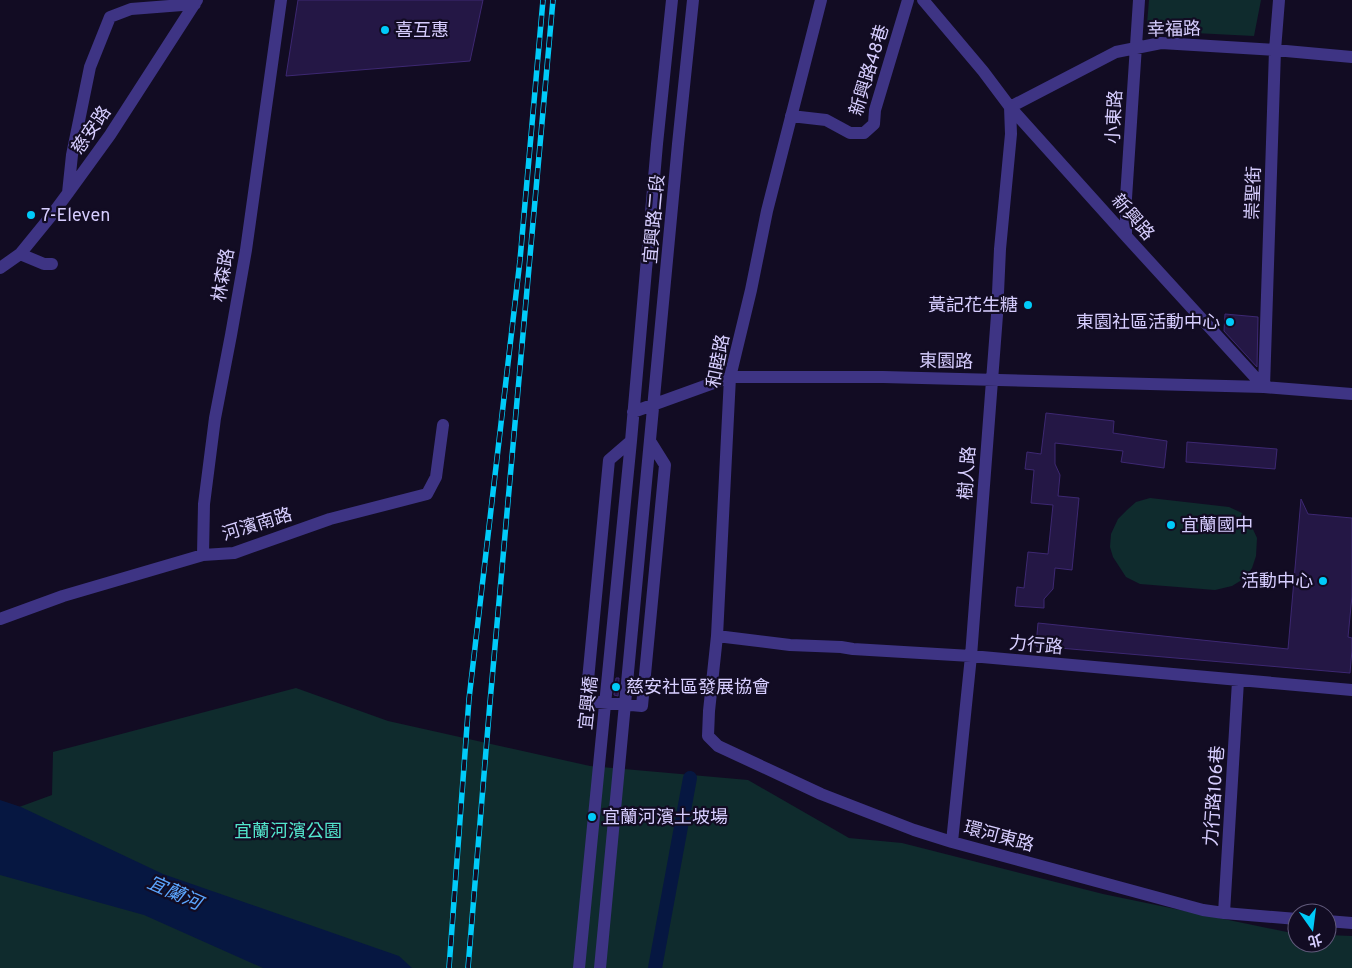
<svg xmlns="http://www.w3.org/2000/svg" width="1352" height="968" viewBox="0 0 1352 968" font-family="Overpass,'Noto Sans TC',sans-serif">
<style>
.green{fill:#0f2b2d}
.water{fill:#061741}
.lines{fill:none;stroke-linecap:round;stroke-linejoin:round}
.canal{stroke:#061741;stroke-width:14}
.building{fill:#241745;stroke:#3d2872}
.minor{stroke:#3e3484;stroke-width:12}
.rail-casing{stroke:#00cbf9;stroke-width:5.5}
.rail{stroke:#120c23;stroke-width:4;stroke-dasharray:11;stroke-linecap:butt}
.poi-dot{fill:#00cbf9;stroke:#120c23;stroke-width:2}
.labels{text-anchor:middle;stroke-width:4.5;stroke-linejoin:round;paint-order:stroke}
.street-label{font-size:18px;fill:#d7ceff;stroke:#120c23}
.poi-label{font-size:18px;fill:#d7ceff;stroke:#120c23;text-anchor:start}
.park-label{font-size:18px;fill:#53e6cd;stroke:#120c23}
.water-label{font-size:19px;font-style:italic;fill:#5ca6ff;stroke:#120c23}
</style>
<rect width="100%" height="100%" fill="#120c23"/>
<!-- green -->
<path class="green" d="M1149,0H1261L1254,36L1155,31L1147,24Z
M1150,498L1229,507L1242,513L1251,525L1257,538L1256,556L1252,568L1245,578L1232,586L1215,590L1140,584L1126,577L1113,557L1110,547L1111,534L1118,519L1127,510L1136,502Z
M296,688L388,721L590,766L748,780L849,838L902,843L1103,894L1287,932L1297,933V943H1327V935L1352,936V968H0V814L52,795L53,752Z"/>
<!-- water -->
<path class="water" d="M0,800L21,807L163,874L399,956L412,968H263L144,915L0,875Z"/>
<g class="lines">
<!-- canal -->
<path class="canal" d="M655,968L690,778"/>
</g>
<!-- building -->
<path class="building" d="M298,0H483L470,61L286,76Z
M1225,314L1258,317L1257,367L1224,331Z
M1046,413L1114,421L1113,433L1167,441L1164,468L1121,462L1123,451L1055,443V464L1060,475L1058,496L1079,498L1072,570L1055,568L1053,589L1044,599V608L1015,606L1017,587L1024,588L1028,552L1048,554L1053,505L1031,503L1034,470L1025,469L1027,452L1041,454Z
M1187,442L1277,449L1275,469L1186,462Z
M1301,499L1308,514L1352,518V596L1348,637L1352,638V650L1350,673L1036,646L1038,623L1288,649Z
M616,678H619L618,696L614,695Z"/>
<g class="lines">
<!-- minor -->
<path class="minor" d="M821,0L767,211L751,290L730,377L717,636L709,711L708,736L718,746L821,794L914,830L952,842L1203,910L1224,913L1297,919
M923,0L983,71L1010,107L1126,236L1264,387L1352,394
M791,116L826,120L850,133H864L874,124L875,110L908,0
M68,193L72,155L90,67L110,17L131,9L195,4
M1126,236V198L1139,0
M20,254L44,264H52
M0,268L20,254L51,216L68,193L110,135L197,0
M633,412L730,377H883L1264,387L1275,50L1279,0
M631,441L609,460L586,701L642,706L665,465L650,441
M203,555L204,504L215,418L231,335L246,250L281,0
M0,619L63,596L203,555L234,553L330,519L427,494L436,477L443,425
M717,636L790,645L841,647L853,649L971,656L1352,690
M952,842L971,656L997,315L1000,249L1011,134L1010,107L1116,52L1161,43L1275,50L1352,57
M1224,913L1238,681
M1327,921L1352,923
M579,968L631,441L657,144L672,0
M600,968L678,144L693,0"/>
<!-- rail casing -->
<g class="rail-casing">
<path id="rail" d="M449,968L469,699L520,260L543,0
M468,968L490,702L553,0"/>
</g>
<!-- rail -->
<use href="#rail" class="rail"/>
</g>
<!-- markers -->
<g class="poi-dot">
<circle cx="385" cy="30" r="5"/>
<circle cx="31" cy="215" r="5"/>
<circle cx="1028" cy="305" r="5"/>
<circle cx="1230" cy="322" r="5"/>
<circle cx="1171" cy="525" r="5"/>
<circle cx="1323" cy="581" r="5"/>
<circle cx="616" cy="687" r="5"/>
<circle cx="592" cy="817" r="5"/>
</g>
<g class="labels">
<!-- street labels -->
<g class="street-label">
<text transform="translate(1174 29) rotate(-1)" y="6">幸福路</text>
<text transform="translate(869 70) rotate(-73)" y="6">新興路48巷</text>
<text transform="translate(1114 117) rotate(-87)" y="6">小東路</text>
<text transform="translate(91 130) rotate(-55)" y="6">慈安路</text>
<text transform="translate(1253 193) rotate(-88)" y="6">崇聖街</text>
<text transform="translate(1133 217) rotate(49)" y="6">新興路</text>
<text transform="translate(654 219) rotate(-85)" y="6">宜興路二段</text>
<text transform="translate(223 275) rotate(-80)" y="6">林森路</text>
<text transform="translate(718 361) rotate(-79)" y="6">和睦路</text>
<text transform="translate(946 361) rotate(1)" y="6">東園路</text>
<text transform="translate(967 473) rotate(-86)" y="6">樹人路</text>
<text transform="translate(257 524) rotate(-17)" y="6">河濱南路</text>
<text transform="translate(1036 645) rotate(5)" y="6">力行路</text>
<text transform="translate(588 703) rotate(-84)" y="6">宜興橋</text>
<text transform="translate(1214 796) rotate(-86)" y="6">力行路106巷</text>
<text transform="translate(999 836) rotate(15)" y="6">環河東路</text>
</g>
<!-- poi labels -->
<g class="poi-label">
<text x="395" y="36">喜互惠</text>
<text x="41" y="221">7-Eleven</text>
<text x="1018" y="311" text-anchor="end">黃記花生糖</text>
<text x="1220" y="328" text-anchor="end">東園社區活動中心</text>
<text x="1181" y="531">宜蘭國中</text>
<text x="1313" y="587" text-anchor="end">活動中心</text>
<text x="626" y="693">慈安社區發展協會</text>
<text x="602" y="823">宜蘭河濱土坡場</text>
</g>
<!-- park labels -->
<g class="park-label">
<text x="288" y="837">宜蘭河濱公園</text>
</g>
<!-- water labels -->
<g class="water-label">
<text transform="translate(175 892) rotate(24)" y="7">宜蘭河</text>
</g>
</g>
<!-- north arrow -->
<g transform="translate(1312 928) rotate(166)"><circle r="24" fill="#120c23" stroke="#615a7b"/>
<path d="M0-4L9 19L0 12L-9 19Z" fill="#00cbf9"/>
<text y="-8" font-size="14" font-weight="bold" text-anchor="middle" fill="#d7ceff">北</text>
</g>
</svg>
